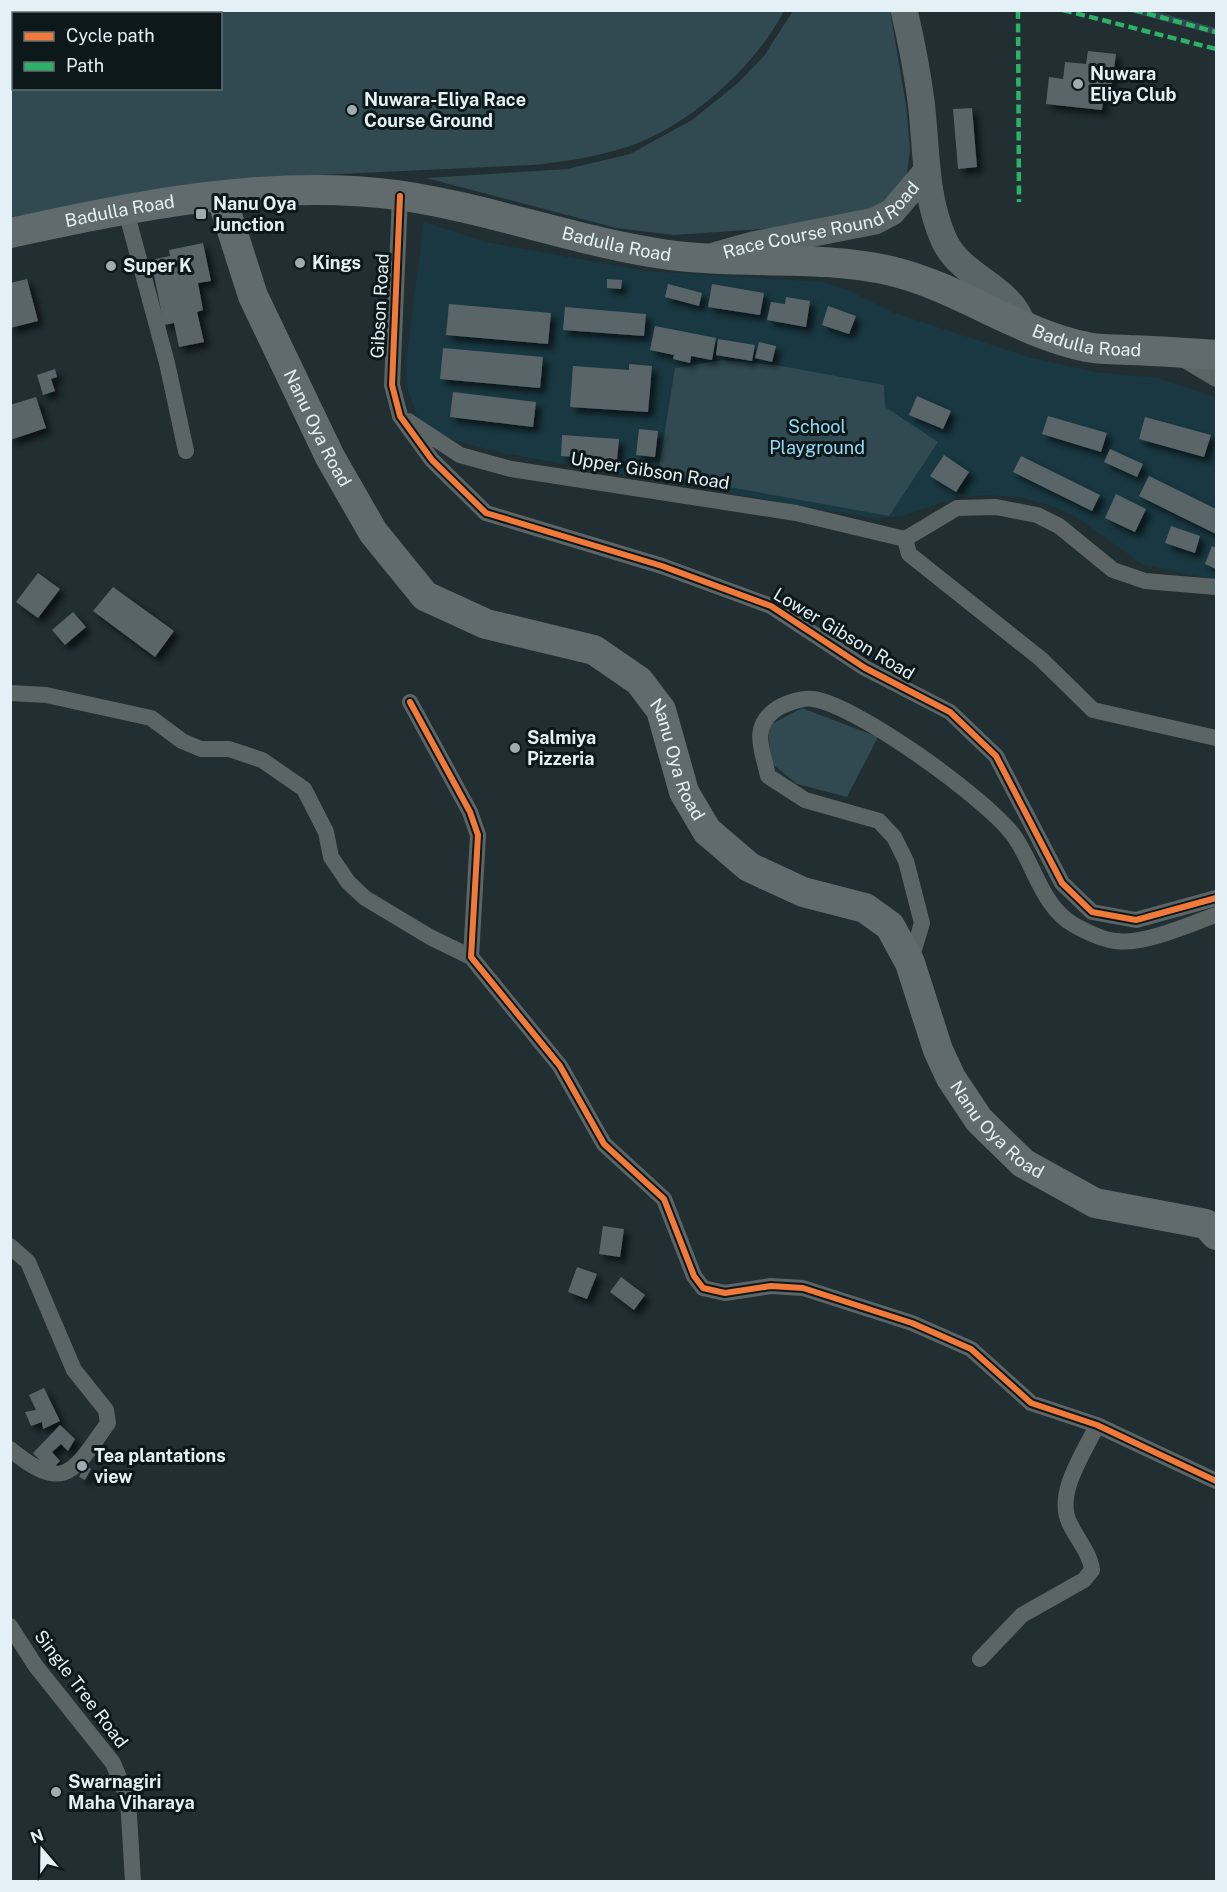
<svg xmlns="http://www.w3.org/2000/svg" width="1227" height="1892" viewBox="0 0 1227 1892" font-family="'Public Sans',sans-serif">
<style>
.built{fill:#193841}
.green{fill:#314a52;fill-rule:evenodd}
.building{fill:#5a656b;filter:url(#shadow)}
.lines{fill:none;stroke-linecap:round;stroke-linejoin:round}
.street{stroke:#5c6566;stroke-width:16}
.primary{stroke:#5a6568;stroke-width:27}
.highway{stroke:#616b6e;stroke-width:30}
.quiet{stroke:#2db169;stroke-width:4.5;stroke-dasharray:9 4.5;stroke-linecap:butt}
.cycleway-casing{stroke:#0d181b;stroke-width:10}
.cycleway{stroke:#f17a3a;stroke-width:6}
.poi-dot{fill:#9fadb1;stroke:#0d181b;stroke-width:2}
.labels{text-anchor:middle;stroke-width:6;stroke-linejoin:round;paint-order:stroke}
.poi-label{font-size:18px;font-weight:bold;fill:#e3f1f6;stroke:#0d181b;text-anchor:start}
.street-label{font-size:18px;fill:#e3f1f6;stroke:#0d181b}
.park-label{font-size:18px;fill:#94dbf3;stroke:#0d181b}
</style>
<defs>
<filter id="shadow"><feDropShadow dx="5.5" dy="5.5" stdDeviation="3" flood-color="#0009"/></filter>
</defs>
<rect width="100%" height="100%" fill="#212e32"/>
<!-- built -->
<path class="built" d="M424,222L486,242L646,271L824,282L850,291L892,312L1029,357L1095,372L1157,378L1216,397V580L1143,565L1075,516L1055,507L1019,497L986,495L956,498L903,516L876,519L502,453L453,440L427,426L417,416L407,387L406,361Z"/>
<!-- green -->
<path class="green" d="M10,11H784C754,68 689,126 627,147C596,157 564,162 532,165L232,179L136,193L11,217ZM14,14H220V88H14Z
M793,11H890L906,105L910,150L907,173L900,190L864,215L788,227L674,235L616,228L426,178L567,169L630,154L692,120L738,83L764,56Z
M1126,11H1153L1216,28V35Z
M722,360L776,365L884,385L885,407L938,442L889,516L658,474L675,368Z
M802,708L878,737L847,797L797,784L771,763L768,726Z"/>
<!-- building -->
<path class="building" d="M1088,51L1116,54L1112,84H1105L1102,110L1046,104L1049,77L1063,79L1065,62L1086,64Z
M972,108L977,167L958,169L953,109Z
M203,243L211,281L198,283L203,310L197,312L204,342L179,347L174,323L164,325L151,260L170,256L169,250Z
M27,279L38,321L10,328V283Z
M607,279L622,280L621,289L607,288Z
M668,284L702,293L699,306L665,297Z
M712,284L764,293L760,315L708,307Z
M786,297L810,301L806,327L767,320L771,302L785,304Z
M449,304L551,313L548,344L446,335Z
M828,306L856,316L849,334L822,325Z
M565,307L646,314L644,336L563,330Z
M655,326L716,338L712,360L691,356L690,363L673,359L674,355L650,350Z
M718,339L755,345L752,361L716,355Z
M759,342L776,346L772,362L755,358Z
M443,348L543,357L540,388L440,379Z
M629,364L652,366L648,412L570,407L573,366L629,370Z
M55,369L57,377L51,379L55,391L43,395L37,375Z
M453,392L536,402L533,427L450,417Z
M917,396L951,411L943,429L909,415Z
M36,397L46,428L10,440V405Z
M1048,416L1107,433L1101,452L1042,434Z
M1145,417L1211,435L1204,457L1139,439Z
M639,429L658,431L655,457L636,455Z
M562,435L619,439L617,460L561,456Z
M1110,449L1143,464L1137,477L1104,462Z
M944,455L969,472L956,492L930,476Z
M1021,456L1100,495L1092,511L1013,472Z
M1149,476L1216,509V534L1139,496Z
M1116,494L1146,509L1135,532L1105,518Z
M1171,526L1200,536L1195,553L1165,543Z
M1212,546L1216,548V569L1205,564Z
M38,573L60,589L38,618L16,602Z
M113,587L174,631L155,657L93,611Z
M73,612L86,627L65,645L52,630Z
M603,1226L624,1229L620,1257L599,1254Z
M577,1267L597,1274L587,1299L568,1292Z
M621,1277L645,1295L634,1310L610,1292Z
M44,1388L60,1421L43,1429L42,1422L31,1426L25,1412L36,1410L29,1395Z
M60,1425L75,1439L68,1451L61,1444L52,1452L60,1461L50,1471L33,1453Z
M85,1466L91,1469L85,1480L79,1477Z"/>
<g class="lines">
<!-- street -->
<path class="street" d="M400,196L392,385L400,416L432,460L486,513L662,566L771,606L865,668L950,712L996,756L1062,883L1092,912L1136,920L1216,898
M126,211L167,363L186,451
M1181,358L1216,379
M408,421L460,455L511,469L796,513L905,539
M905,539L909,554L1041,659L1093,710L1216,738
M905,539L957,508L996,507L1037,515L1059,526L1113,570L1145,581L1216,587
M10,693L46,695L151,718L182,741L201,749H229L262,760L304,789L326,832L331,857L348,882L365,898L430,937L471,957
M410,702L470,812L478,835L471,957L560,1066L604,1144L664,1199L694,1276L703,1288L725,1293L771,1286L803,1288L912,1323L971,1349L1031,1403L1097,1425L1216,1481
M910,963L922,923L906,861L894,837L879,821L805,800L768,776C763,751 750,728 775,710C783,704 803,697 813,699C857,705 987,799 1014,836C1034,864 1042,907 1074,925C1085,931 1103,940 1116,941C1145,945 1189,924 1216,915
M10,1246L28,1262L74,1370L106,1410L108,1423C74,1471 65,1495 10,1449
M10,1626L35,1665L113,1763L128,1799L133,1882
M980,1659L1022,1615L1084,1580L1092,1570C1090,1553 1077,1539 1070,1524C1054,1494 1085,1452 1097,1425"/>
<!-- primary -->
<g class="primary">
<path d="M904,10C911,40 917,70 921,101C927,148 924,196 944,240C961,278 1011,286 1023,326"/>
<path id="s1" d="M717,255L753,245L875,221L892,212L926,172"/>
</g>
<!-- highway -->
<g class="highway">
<path id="s2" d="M221,196L253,296L330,457L373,532L425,596L486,624L594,650L639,681L661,710L684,792L707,831L749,867L803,892L865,908L890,926L910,963L938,1050L951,1078L979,1120L1023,1163L1095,1203L1206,1224L1216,1235"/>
<path id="s3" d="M10,233C136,206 269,178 397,195C489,208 576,242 669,255C742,265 818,254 891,271C959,287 1018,333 1087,347C1100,350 1116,349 1130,350C1159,351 1188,353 1216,355"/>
</g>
<!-- quiet -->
<path class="quiet" d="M1018,10L1019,202
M1063,10L1216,49
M1134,10L1216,32"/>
<!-- cycleway casing -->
<g class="cycleway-casing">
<path id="cycleway" d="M400,196L392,385L400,416L432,460L486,513L662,566L771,606L865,668L950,712L996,756L1062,883L1092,912L1136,920L1216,898
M410,702L470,812L478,835L471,957L560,1066L604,1144L664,1199L694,1276L703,1288L725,1293L771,1286L803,1288L912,1323L971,1349L1031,1403L1097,1425L1216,1481"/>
</g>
<!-- cycleway -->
<use href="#cycleway" class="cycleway"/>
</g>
<!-- markers -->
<g class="poi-dot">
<circle cx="1078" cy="84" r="6"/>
<circle cx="352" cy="110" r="6"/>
<rect x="195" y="208" width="12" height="12" rx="3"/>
<circle cx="300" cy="263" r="6"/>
<circle cx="111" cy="266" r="6"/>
<circle cx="515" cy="748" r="6"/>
<circle cx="82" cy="1466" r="6"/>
<circle cx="56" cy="1792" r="6"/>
</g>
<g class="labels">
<!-- poi labels -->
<g class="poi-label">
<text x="1090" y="80">Nuwara<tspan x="1090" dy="21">Eliya Club</tspan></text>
<text x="364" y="106">Nuwara-Eliya Race<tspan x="364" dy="21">Course Ground</tspan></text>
<text x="213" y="210">Nanu Oya<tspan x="213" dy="21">Junction</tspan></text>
<text x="312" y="269">Kings</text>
<text x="123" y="272">Super K</text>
<text x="527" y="744">Salmiya<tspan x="527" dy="21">Pizzeria</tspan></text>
<text x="94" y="1462">Tea plantations<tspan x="94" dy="21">view</tspan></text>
<text x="68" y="1788">Swarnagiri<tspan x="68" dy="21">Maha Viharaya</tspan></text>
</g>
<!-- street labels -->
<g class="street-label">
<text dy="6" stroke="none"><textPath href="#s3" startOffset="112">Badulla Road</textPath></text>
<text dy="6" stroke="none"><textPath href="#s1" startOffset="112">Race Course Round Road</textPath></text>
<text dy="6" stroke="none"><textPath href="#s3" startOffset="616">Badulla Road</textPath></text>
<text transform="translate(380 306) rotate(-87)" y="6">Gibson Road</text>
<text dy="6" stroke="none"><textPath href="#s3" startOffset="1102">Badulla Road</textPath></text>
<text dy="6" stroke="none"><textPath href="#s2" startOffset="252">Nanu Oya Road</textPath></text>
<text transform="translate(650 471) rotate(9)" y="6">Upper Gibson Road</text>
<text transform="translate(844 634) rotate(31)" y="6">Lower Gibson Road</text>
<text dy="6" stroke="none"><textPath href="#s2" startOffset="774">Nanu Oya Road</textPath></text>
<text dy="6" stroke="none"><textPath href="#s2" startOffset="1296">Nanu Oya Road</textPath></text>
<text transform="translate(81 1689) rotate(53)" y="6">Single Tree Road</text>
</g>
<!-- park labels -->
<g class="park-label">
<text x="817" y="433">School<tspan x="817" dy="21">Playground</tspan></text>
</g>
</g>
<!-- border -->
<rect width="1227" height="1892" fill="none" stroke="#e3f1f6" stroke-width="24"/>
<!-- legend -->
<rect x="12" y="12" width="210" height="78" fill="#0d181b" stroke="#636f73" stroke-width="1.5"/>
<rect x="24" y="32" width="30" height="9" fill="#f17a3a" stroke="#636f73" stroke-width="1.5"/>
<text x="66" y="42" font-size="18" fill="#e3f1f6">Cycle path</text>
<rect x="24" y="62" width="30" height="9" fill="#2db169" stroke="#636f73" stroke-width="1.5"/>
<text x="66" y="72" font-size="18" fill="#e3f1f6">Path</text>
<!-- north arrow -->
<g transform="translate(42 1850) rotate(340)" stroke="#0d181b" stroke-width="4.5" paint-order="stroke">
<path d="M0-4.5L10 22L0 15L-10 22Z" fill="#e3f1f6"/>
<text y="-9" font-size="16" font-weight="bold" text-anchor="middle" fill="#e3f1f6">N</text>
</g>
</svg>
